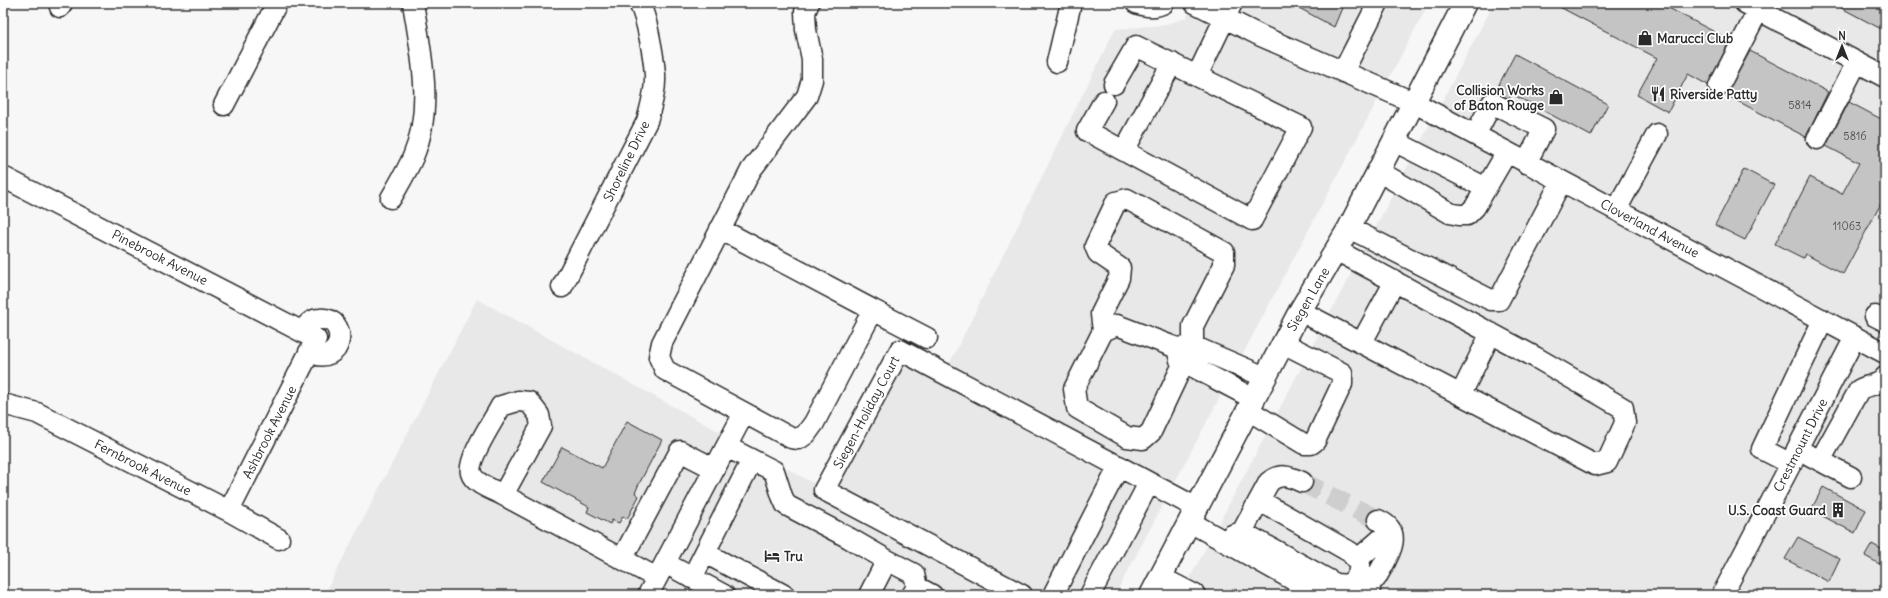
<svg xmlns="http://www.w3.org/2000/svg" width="1888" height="598" viewBox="0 0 1888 598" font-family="Delius,sans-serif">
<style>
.built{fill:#e8e8e8}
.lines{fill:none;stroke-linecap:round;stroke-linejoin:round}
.stream{stroke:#7b7b7b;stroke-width:4}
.building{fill:#c4c4c4;stroke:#2b2b2b}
.minor-tunnel{stroke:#cecece;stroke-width:20;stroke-dasharray:20 10;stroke-linecap:butt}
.minor-casing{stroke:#2b2b2b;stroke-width:23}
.major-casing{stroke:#2b2b2b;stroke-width:25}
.minor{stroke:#fff;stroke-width:20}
.major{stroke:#fff;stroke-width:22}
.labels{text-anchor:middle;stroke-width:3.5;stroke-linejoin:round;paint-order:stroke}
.number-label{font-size:11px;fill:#515151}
.poi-label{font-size:13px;font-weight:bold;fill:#2b2b2b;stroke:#fff;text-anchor:start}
.street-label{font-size:13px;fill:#2b2b2b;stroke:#fff}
</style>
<rect width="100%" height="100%" fill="#f7f7f7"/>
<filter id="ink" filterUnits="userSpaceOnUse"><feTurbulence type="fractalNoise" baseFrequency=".025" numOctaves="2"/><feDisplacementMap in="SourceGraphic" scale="8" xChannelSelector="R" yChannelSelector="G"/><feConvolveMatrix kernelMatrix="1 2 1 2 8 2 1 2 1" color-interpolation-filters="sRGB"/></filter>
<g filter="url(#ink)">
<!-- built -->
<path class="built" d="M1194,3H1429L1115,595H324L477,299L824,489L900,350L945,373L1115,29L1163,25L1186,18Z
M1494,3H1885V595H1181Z"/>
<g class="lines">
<!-- stream -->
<path class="stream" d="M1879,595L1885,583"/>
</g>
<!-- building -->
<path class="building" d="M1290,3H1344L1334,27Z
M1552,3H1659L1730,40L1708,85L1688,74L1668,112L1637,95L1657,58Z
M1832,3H1885V31Z
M1750,51L1828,92L1806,137L1726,95Z
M1515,54L1608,104L1591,136L1512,94L1509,99L1495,92Z
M1849,102L1885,121V196L1843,274L1805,254L1803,258L1775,244L1810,177L1842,194L1859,163L1826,146Z
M1744,169L1774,185L1745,240L1715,225Z
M627,421L662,440L638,486L635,493L639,496L627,519L623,516L619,523L612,520L610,524L587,512L589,507L543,482L562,447L602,468Z
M1823,487L1866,510L1855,533L1811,510Z
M1798,537L1840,559L1829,582L1785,559Z
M1872,544L1885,551V567L1865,556Z"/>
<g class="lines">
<!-- minor-tunnel -->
<path class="minor-tunnel" d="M1302,482L1378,520"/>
<!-- minor casing -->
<g class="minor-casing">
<path id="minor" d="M1136,3C1146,7 1155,8 1164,3
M1195,3L1261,36L1415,103L1885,353
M1745,3L1885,77
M60,7L62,3
M1057,62L1071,3
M1343,72L1378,3
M1114,84L1136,46L1197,76L1232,3
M1719,86L1762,3
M1104,101L1087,131L1252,220L1301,127L1197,76
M224,105L277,3
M1475,135L1492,103L1544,129L1526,163
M1817,139L1857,62
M1394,141L1486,188
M1125,149L1172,63
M1378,171L1450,213L1459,215H1467L1475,207L1507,152
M3,177L316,339L229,511
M391,198C399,184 407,171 413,157C434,108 421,53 413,3
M1616,210L1657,134
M1349,228L1491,300H1499L1561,182
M720,229L873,310L814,423L806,434L799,439L791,438L665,370L659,357L662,343L751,170L807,96L812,80V59L806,30L805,12L809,3
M562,287L647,121C651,106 656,90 655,75C654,58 647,17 639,3
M873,310L927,338
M1300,311L1595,465L1607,462L1625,423L1623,408L1535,357L1336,250
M1875,316L1885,321
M303,331C307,324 312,319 320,319C349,316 345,369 309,352
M1103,331L1101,314L1119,278L1120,268L1098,253L1095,246L1116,202L1127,199L1224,252V265L1193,326V346
M1362,342L1395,281
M1177,348L1117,325L1103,331L1074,389L1077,408L1127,437L1143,439L1151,432L1184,362
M1461,394L1491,333
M1254,399L1180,360L1177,348L1193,346L1265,377
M3,404L37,413L229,511L279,539
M1248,410L1304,444H1311L1315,441L1342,384V373L1283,343
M727,447L774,471L782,496L786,505L849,538L887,560L869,595
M1809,455L1851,477
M1820,461L1859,390C1867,384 1879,387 1885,377
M1791,464L1762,449L1823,320
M503,495L541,426L539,415L529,402L518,401L501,406C494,420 467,459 471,473C474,484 494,490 503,495L657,578
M1190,522L1320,595
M1242,532L1336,584L1349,585L1358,575L1360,564L1350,552L1260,501
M1230,537L1232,535L1242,532L1269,482C1280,473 1289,476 1302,482
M705,553L784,595
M622,559L680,451L715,469
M887,560L914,574L917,587
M1357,560L1390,531
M665,563L724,595
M1160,577L1195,595
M692,578L752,460
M1376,578C1386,559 1407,533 1378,520
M648,595L744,413
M912,595L917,587L932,595
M1022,595L824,490L900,350L1197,508
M1053,595L1119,466
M1090,595L1149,483
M1366,595L1370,589
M1722,595L1793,460L1797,449L1855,337"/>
</g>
<!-- major casing -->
<g class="major-casing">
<path id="major" d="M1151,595L1300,311L1349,228L1465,3"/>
</g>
<!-- minor -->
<use href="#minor" class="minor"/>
<!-- major -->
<use href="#major" class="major"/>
</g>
</g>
<!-- icons -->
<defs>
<g id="shop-bare" transform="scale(1.2)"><path d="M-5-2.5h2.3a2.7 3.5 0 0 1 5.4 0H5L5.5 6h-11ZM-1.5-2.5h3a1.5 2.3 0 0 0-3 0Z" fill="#2b2b2b" stroke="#fff" stroke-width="2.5" paint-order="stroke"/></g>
<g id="restaurant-bare" transform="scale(1.2)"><path d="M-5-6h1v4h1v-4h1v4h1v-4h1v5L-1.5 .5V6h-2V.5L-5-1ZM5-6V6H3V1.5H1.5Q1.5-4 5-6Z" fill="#2b2b2b" stroke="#fff" stroke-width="2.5" paint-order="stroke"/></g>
<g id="building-bare" transform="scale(1.2)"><path d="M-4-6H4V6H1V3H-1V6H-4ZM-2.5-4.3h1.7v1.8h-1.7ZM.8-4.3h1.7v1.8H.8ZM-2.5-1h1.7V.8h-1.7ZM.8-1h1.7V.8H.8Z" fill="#2b2b2b" stroke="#fff" stroke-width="2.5" paint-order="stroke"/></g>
<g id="hotel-bare" transform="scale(1.2)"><path d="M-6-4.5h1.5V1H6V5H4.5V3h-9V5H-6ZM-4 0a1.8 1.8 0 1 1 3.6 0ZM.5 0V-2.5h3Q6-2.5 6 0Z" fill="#2b2b2b" stroke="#fff" stroke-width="2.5" paint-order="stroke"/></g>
</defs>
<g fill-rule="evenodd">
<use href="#shop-bare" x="1645" y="38"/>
<use href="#restaurant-bare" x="1658" y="94"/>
<use href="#shop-bare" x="1556" y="97"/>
<use href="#building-bare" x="1838" y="510"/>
<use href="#hotel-bare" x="772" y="556"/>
</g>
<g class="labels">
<!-- number labels -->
<g class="number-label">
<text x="1800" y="109">5814</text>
<text x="1855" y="140">5816</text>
<text x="1847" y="230">11063</text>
</g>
<!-- poi labels -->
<g class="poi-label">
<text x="1657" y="43">Marucci Club</text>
<text x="1544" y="95" text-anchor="end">Collision Works<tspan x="1544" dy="15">of Baton Rouge</tspan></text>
<text x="1670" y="99">Riverside Patty</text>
<text x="1826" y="515" text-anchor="end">U.S. Coast Guard</text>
<text x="784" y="561">Tru</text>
</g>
<!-- street labels -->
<g class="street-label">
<text transform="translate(626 161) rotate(-64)" y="5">Shoreline Drive</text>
<text transform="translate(1650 228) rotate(28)" y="5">Cloverland Avenue</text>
<text transform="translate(160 257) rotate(27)" y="5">Pinebrook Avenue</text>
<text transform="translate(1308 299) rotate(-60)" y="5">Siegen Lane</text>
<text transform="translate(866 412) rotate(-62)" y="5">Siegen-Holiday Court</text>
<text transform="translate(269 432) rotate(-63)" y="5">Ashbrook Avenue</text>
<text transform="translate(1800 445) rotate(-63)" y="5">Crestmount Drive</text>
<text transform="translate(143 467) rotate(27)" y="5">Fernbrook Avenue</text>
</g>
</g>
<!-- margin -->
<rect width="1888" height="598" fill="none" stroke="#fff" stroke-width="16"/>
<rect x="8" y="8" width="1872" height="582" fill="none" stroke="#2b2b2b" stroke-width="1.5" filter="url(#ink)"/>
<!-- north arrow -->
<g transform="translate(1842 46)" stroke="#ffffff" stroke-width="3" paint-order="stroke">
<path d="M0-3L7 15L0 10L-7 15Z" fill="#2b2b2b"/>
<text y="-6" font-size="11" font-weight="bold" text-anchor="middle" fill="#2b2b2b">N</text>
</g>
</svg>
